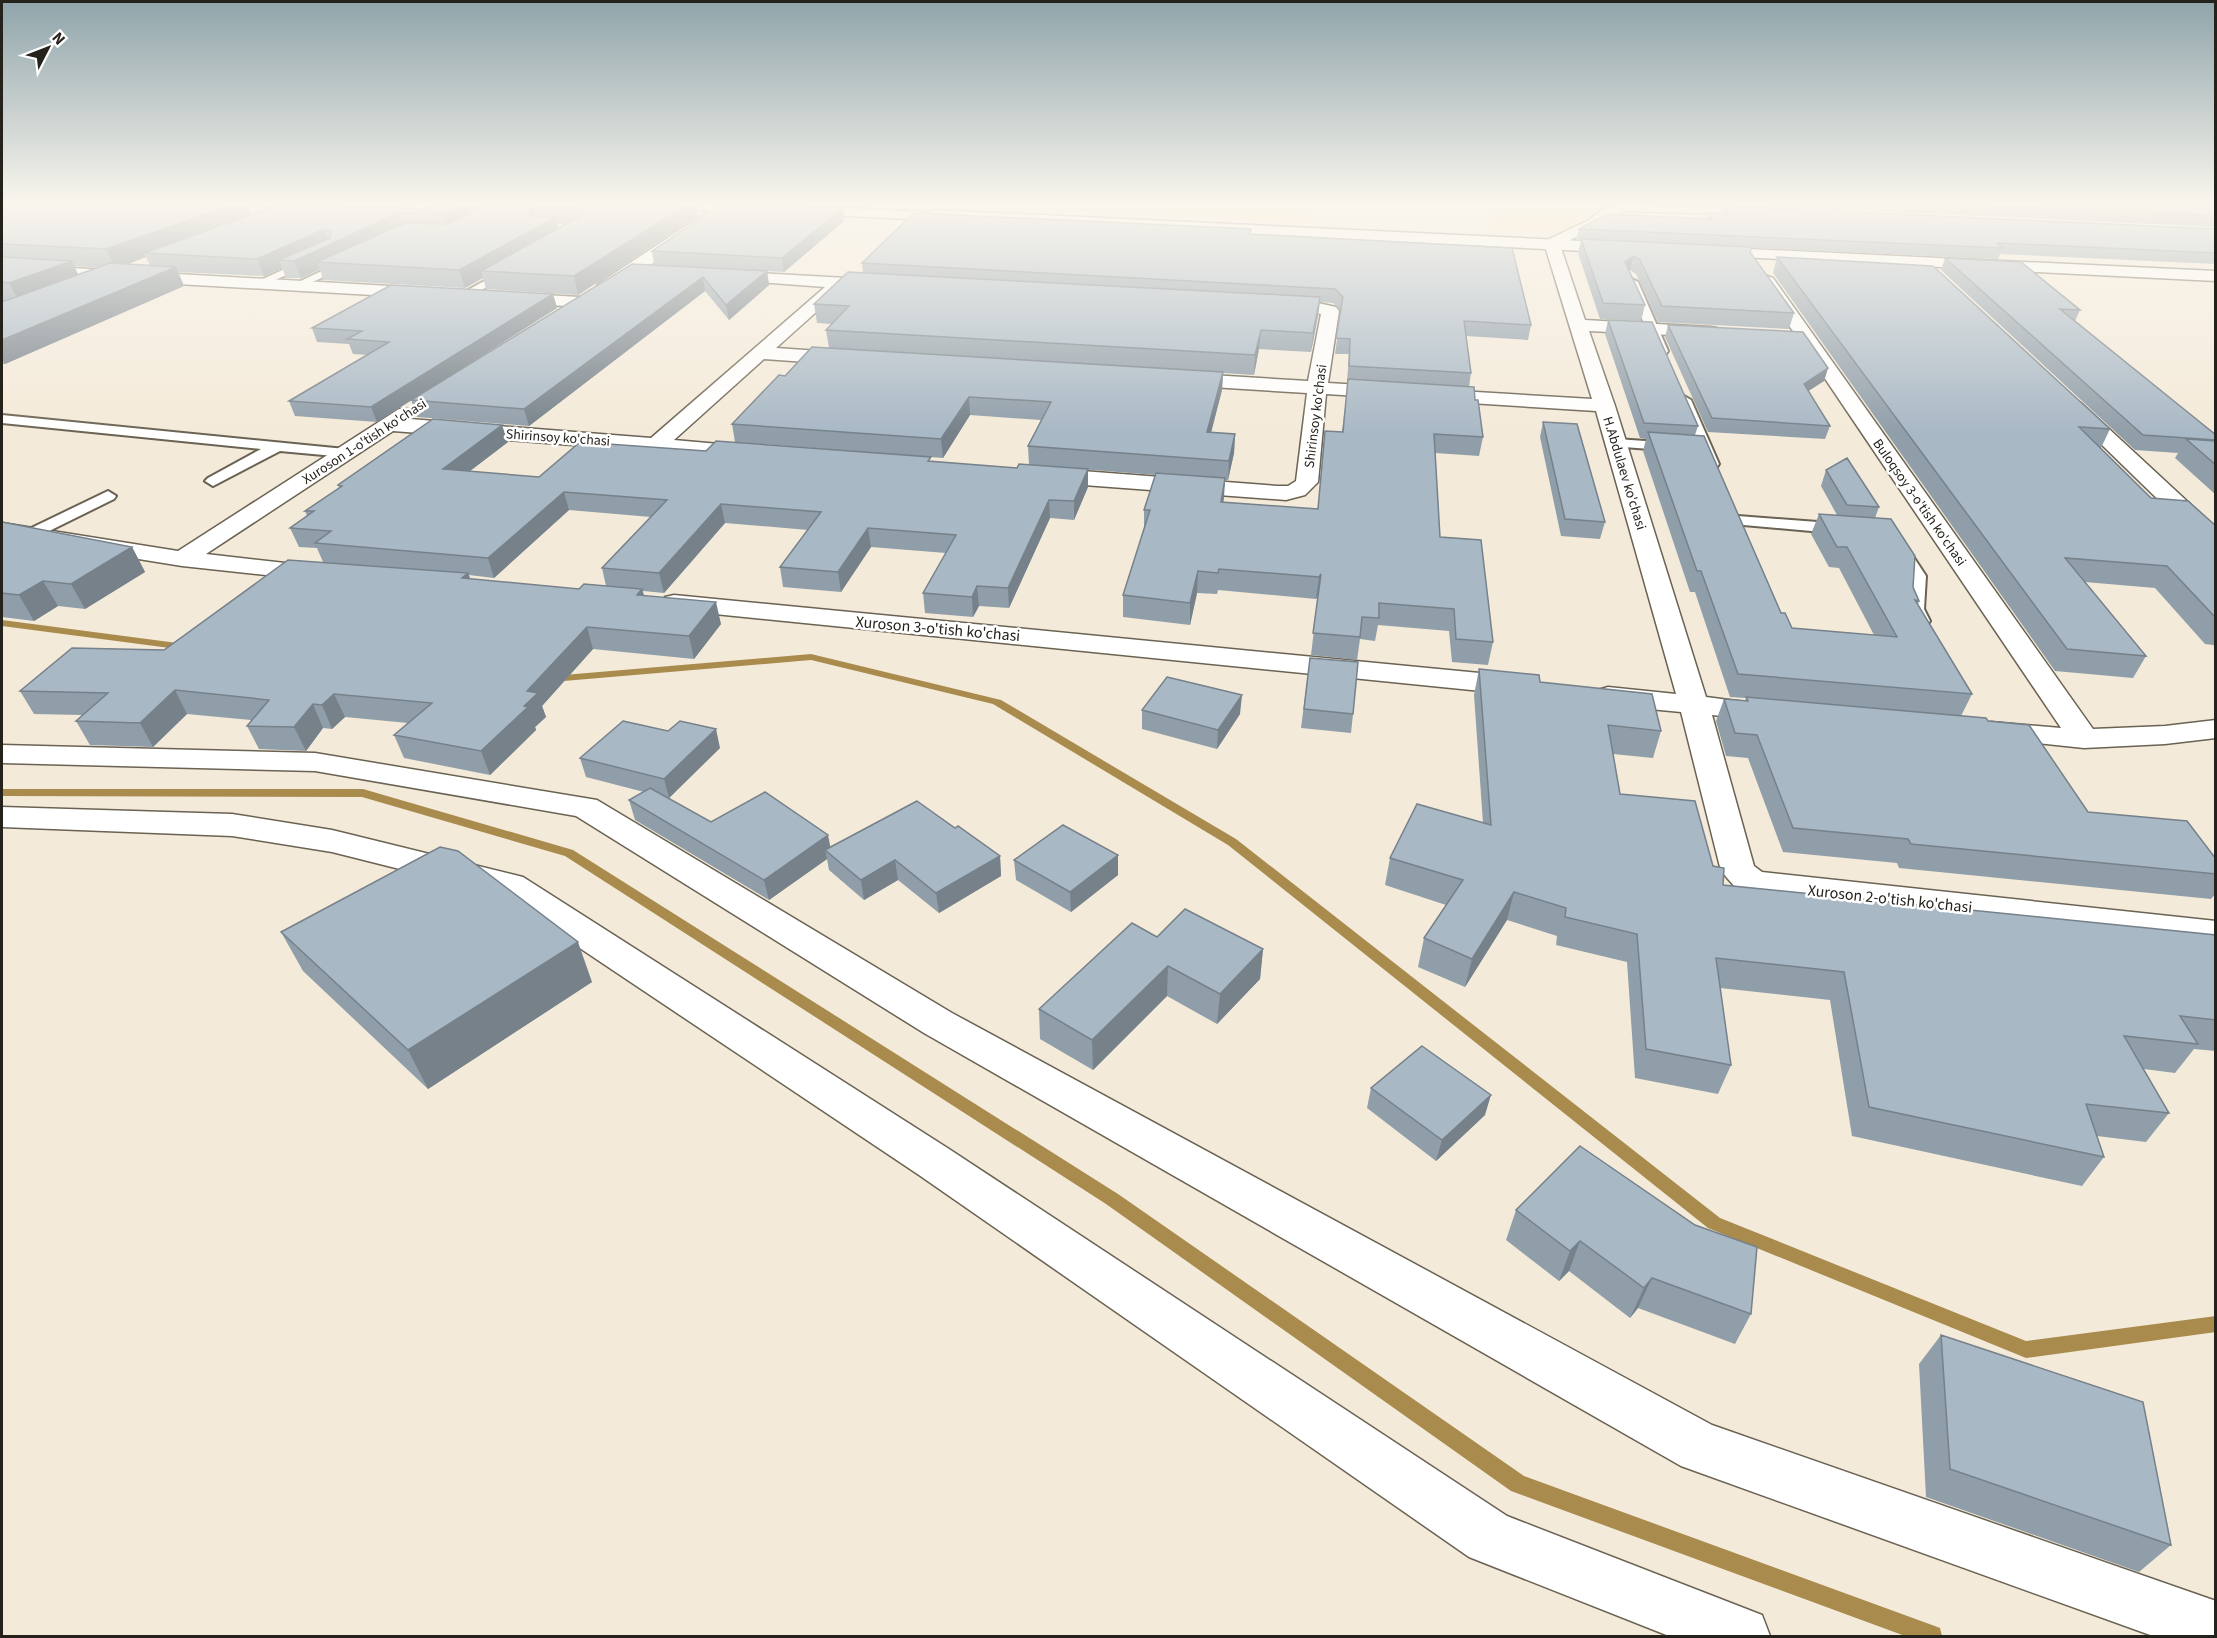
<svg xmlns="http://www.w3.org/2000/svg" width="2217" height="1638" viewBox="0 0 2217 1638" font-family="'Source Sans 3',sans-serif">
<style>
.green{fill:#f7d99e}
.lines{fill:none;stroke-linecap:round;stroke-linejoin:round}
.stream{fill:#a98b4e;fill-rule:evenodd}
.lane-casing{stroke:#6a6252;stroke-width:4}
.street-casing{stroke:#6a6252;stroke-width:3}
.secondary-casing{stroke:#6a6252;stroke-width:3}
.lane{fill:#fff;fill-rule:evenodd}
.street{fill:#fff;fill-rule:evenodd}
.secondary{fill:#fff;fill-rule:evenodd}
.wall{fill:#909ea9;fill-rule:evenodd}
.shaded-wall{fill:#76818a}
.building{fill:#a8b8c5;stroke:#76818a;stroke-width:1.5}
.labels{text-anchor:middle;stroke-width:5;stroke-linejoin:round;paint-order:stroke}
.far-street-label{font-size:14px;fill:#25211b;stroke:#fff}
.street-label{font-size:16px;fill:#25211b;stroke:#fff}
</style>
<rect width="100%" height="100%" fill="#f4ead9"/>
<!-- green -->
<path class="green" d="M923,205H1315L1305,222Z
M1494,205H1610L1558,233L1488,230Z"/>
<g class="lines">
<!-- stream -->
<path class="stream" d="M2,620L185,644L190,647L185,650L2,626Z
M811,654L1001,700L1236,839L1720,1218L2026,1341L2216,1316V1332L2026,1358L1708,1228L1228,845L993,704L811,660L552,682L547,679L552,676Z
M363,789L573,850L1118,1194L1524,1476L1932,1625L1940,1628L1942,1636H1905L1511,1491L1106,1204L565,856L362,797L2,796V789Z"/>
<!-- lane casing -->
<g class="lane-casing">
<path id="lane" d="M311,257L316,260L315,262L262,286H254L252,284Z
M349,258L354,261L353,263L300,288H292L290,286Z
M512,266L516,267V271L467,298L463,299L457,296Z
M1632,279L1638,282L1668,351L1666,354H1658L1656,351L1626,282Z
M1684,396L1691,400L1719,464L1717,467L1712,468L1705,464L1677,400Z
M2,415L345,449L352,453L345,457L280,451L213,486L205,481L208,478L261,449L2,423Z
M1616,439L1675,443L1682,447L1675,451L1611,446L1609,443Z
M108,491L116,496L114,499L35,538H23L21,535L23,532Z
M1738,516L1844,524L1852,529L1844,534L1732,524L1730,521Z
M1897,540L1903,541L1926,576L1924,609L1930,621L1927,625H1915L1906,609L1908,576L1889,545Z"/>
</g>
<!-- street casing -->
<g class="street-casing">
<path id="street" d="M216,205L302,209L309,213L302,217L210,213L208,210Z
M718,205H734L638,274L610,292H598L596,288L598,284Z
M1618,205L1766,207L1773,211L1766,215L1626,211L1612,216L1599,226L1560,245L1585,320L1711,327L1717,328L1720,332L1717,336L1711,337L1589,331L1615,406L1706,697L1776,706L1781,712L1776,718L1766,721L1712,715L1754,866L1762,872L2216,921V947L1756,895L1735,887L1721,871L1681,712L1608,705L1598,702L1593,696L1598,690L1608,687L1676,694L1596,411L1326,394L1318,482L1305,495L1286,500L1043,482L1035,480L1032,475L1035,470L1043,468L1277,486H1288L1296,481L1307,393L1179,385L1172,383L1169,379L1172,375L1179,373L1308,381L1321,314L1269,309L1266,305L1269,301L1275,300L1318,303L1336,307L1339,311L1328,383L1592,399L1544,243L1547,240L1589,220L1602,210Z
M1806,205H1843L1836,209L1783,216L1776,212L1783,208Z
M2,264L425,288L433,293L425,298L2,274Z
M723,271L882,280L890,285L882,290L843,288L776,348L849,353L856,355L858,359L856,363L849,365L764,359L674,440L753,447L761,448L764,453L761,458L753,459L393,431L206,554L330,568L334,573L330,578L321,581L182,566L2,537V523L178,551L399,409H413L416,413L410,419L651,438L825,287L717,279L715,276Z
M1767,276L1773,278L2093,729L2165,726L2216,720V738L2165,744L2084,748L1980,737L1976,731L1980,725L1991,722L2061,728L1759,281Z
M509,293L580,297L586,298L588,302L586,306L580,307L503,302L501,298L503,294Z
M2074,401L2081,403L2216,528V549L2207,547L2067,411L2064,407L2067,403Z
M674,595L1521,677L1531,680L1535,686L1531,692L1521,695L665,609L661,603L665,597Z
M2,745L315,753L597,800L952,1013L1712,1425L2216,1601V1636H2153L1681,1466L924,1033L576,816L315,771L2,763Z
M2,807L232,814L332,830L523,877L949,1149L1507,1516L1762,1615L1770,1636H1669L1469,1557L919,1175L499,894L332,852L232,836L2,827Z"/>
</g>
<!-- secondary casing -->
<g class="secondary-casing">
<path id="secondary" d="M679,205H776L930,212L935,210L1625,243L1633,248L1625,253L962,220L957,221L686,209Z
M1707,247L2216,271V281L1702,255L1699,252Z"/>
</g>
<!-- lane -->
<use href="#lane" class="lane"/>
<!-- street -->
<use href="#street" class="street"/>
<!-- secondary -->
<use href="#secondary" class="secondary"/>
</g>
<!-- wall -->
<path class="wall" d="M2,205L252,214L425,209L435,205H696L698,216L578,295L486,289L483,278L465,288L323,280L320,269L301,278H286L282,268L264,276L178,272L184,286L5,364H2ZM558,224H566L559,228ZM146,257L150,266L127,264ZM74,266L97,268L78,275Z
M1751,205H2216V227Z
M1723,206L2216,229V264L2000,254L1998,259L1752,248L1750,252L1794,313L1789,329L1658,322L1636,274L1630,270L1629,271L1645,305L1641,321L1600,319L1578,253L1581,240H1576L1579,229L1706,219L1707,213L1721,214Z
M843,208L844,221L784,272L767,271L769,285L729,320L705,291L529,426L417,417L411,400L654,265L652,251Z
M1250,234L1531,325L1528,340L1466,336L1471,373L1469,387L1475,400L1483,437L1479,456L1435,453L1440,537L1493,642L1488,665L1452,662L1449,631L1378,625L1375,641L1360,639L1357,660L1311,655L1318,596L1316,599L1218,590L1217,594L1197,593L1190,625L1123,617V595L1144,530V510L1156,475L1029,465L1028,446L1041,420L970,415L943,458L735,442L732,424L785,376L829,348L826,330L832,324L817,323L814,304L863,272L862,263ZM1320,302L1333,303L1341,311L1335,354H1349L1347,382H1348L1342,432L1318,509L1223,502L1225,480H1228L1234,453L1235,434L1211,433L1222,390L1223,373L1254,375L1259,349L1311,352L1318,316Z
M1777,257L2110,429L2101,448L2151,498L2216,526V647L2213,645L2205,644L2155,588L2085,582L2146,656L2133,678L2055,671L1773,273Z
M1945,258L2080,310L2075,321L2216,440V495L2175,458L2178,453L2135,450L1941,270Z
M553,294L557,308L377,422L295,416L289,401L368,355L353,354L349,344L317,342L312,328Z
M1608,320L1698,426L1695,435L1781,613L1792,628L1874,635L1839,568L1829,567L1811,534L1819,514L1837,515L1821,486L1826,470L1879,507L1875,518L1913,587L1919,601L1918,605L1972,694L1961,716L1988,721L2088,812L2216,859V893L2211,899L1899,868L1897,863L1783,852L1748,758L1726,756L1716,721L1724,699L1745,701L1746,698L1730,697L1695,592H1690L1643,451L1646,439L1640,438L1605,334Z
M1668,325L1828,368L1824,381L1808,391L1830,426L1825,439L1708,432L1665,337Z
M1543,422L1605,522L1600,539L1561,536L1540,437Z
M508,442L470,471L539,477L706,451L931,461L1088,487L1074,520L1050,518L1009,608L979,606L973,617L925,613L923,593L946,553L871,547L841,592L783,587L780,567L808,530L725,523L664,593L643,591L644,596L721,624L694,659L593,649L542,706L546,717L535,727L536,730L490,775L404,758L394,735L408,723L345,717L332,729L323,728L306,751L259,749L247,726L251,720L187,714L153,747L90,745L76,721L82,715L34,714L20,691L164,650L323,562L317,548L299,547L290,528L307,516L305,511L339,488L338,485ZM569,510L651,517L602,568L606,586L579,589L470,579L469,575L494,578Z
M2,522L132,547L145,572L85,609L58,606L34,621L2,617Z
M1310,658L1353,714L1351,733L1301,728Z
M1479,669L1540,682L1661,731L1653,758L1613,754L1620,794L1713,866L1723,885L2216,935V1051L2194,1049L2175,1073L2144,1069L2169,1113L2146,1142L2097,1136L2104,1157L2082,1186L1852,1136L1830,1000L1720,988L1731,1065L1718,1094L1635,1078L1627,962L1556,945L1557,936L1507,920L1465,987L1418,967L1424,938L1446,905L1385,885L1390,858L1483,823L1474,695Z
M1142,710L1240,714L1217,749L1142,729Z
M720,748L669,798H667L711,822L830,847L955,828L1000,856L1001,876L939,913L898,880L864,900L829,870L827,859L769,900L635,820L629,800L644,792L586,777L580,758Z
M1118,855V875L1071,912L1016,880L1014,860Z
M281,932L592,982L428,1089L303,971Z
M1157,937L1263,949L1260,979L1217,1024L1167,996L1093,1070L1040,1039L1039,1009Z
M1371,1088L1485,1115L1436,1161L1367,1108Z
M1516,1210L1751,1314L1735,1344L1638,1308L1630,1318L1569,1271L1559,1281L1506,1240Z
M1941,1335L2171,1545L2139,1572L1926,1497L1919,1364Z"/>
<!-- shaded-wall -->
<path class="shaded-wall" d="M232,205H248L253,218L144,253L146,257L115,269L106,249Z
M467,205H473L477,219L450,231L445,214Z
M687,205H696L698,216L578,295L574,276Z
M534,207L538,223L532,227L528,211Z
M843,208L844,221L784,272L782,258Z
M398,213L403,230L317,262L320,269L301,278L294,261L279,260L282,268L264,276L257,259L324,229L330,245Z
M556,217L560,234L481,271L483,278L465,288L459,270Z
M1634,256L1630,270L1622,276L1625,262Z
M72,261L81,281L20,303L9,283Z
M176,267L184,286L5,364L2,357V340Z
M767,271L769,285L729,320L726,305Z
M703,277L705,291L529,426L524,409Z
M553,294L557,308L377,422L371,407Z
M1320,297L1318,316L1311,352L1313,333Z
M1261,330L1259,349L1254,375L1255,355Z
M1828,368L1824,381L1799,397L1804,384Z
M1223,372L1222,390L1206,451L1207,432Z
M969,397L970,415L943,458L941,439Z
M502,425L508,442L449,487L443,469Z
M1235,434L1234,453L1228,480L1229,461Z
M1088,469V487L1074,520V501Z
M1225,478L1224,498L1220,522L1221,502Z
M564,492L569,510L494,578L488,558Z
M1049,500L1050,518L1009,608L1008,588Z
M721,504L725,523L664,593L659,573Z
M868,528L871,547L841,592L838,572Z
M132,547L145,572L85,609L71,584Z
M1198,571L1197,593L1190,625V603Z
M468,573L476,595L462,578Z
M1321,574L1319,595L1316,599L1319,577Z
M43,581L58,606L34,621L19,595Z
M977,586L979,606L973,617L972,597Z
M642,589L648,611L637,595Z
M716,602L721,624L694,659L689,636Z
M587,627L593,649L542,706L546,717L535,727L536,730L490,775L481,751L524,706L527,691Z
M175,690L187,714L153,747L140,723Z
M334,694L345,717L332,729L322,705Z
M1242,695L1240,714L1217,749L1218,730Z
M313,704L323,728L306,751L294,727Z
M716,729L720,748L669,798L664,779Z
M828,835L832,855L825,850L827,859L769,900L764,880Z
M1118,855V875L1071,912L1070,892Z
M1000,856L1001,876L939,913L936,893Z
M895,860L898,880L864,900L861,880Z
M1514,892L1507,920L1465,987L1472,959Z
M578,942L592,982L428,1089L408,1050Z
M1263,949L1260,979L1217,1024L1220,994Z
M1168,966L1167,996L1093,1070L1092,1040Z
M1491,1095L1485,1115L1436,1161L1442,1140Z
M1580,1241L1569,1271L1559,1281L1570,1251Z
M1652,1278L1638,1308L1630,1318L1644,1288Z"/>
<!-- building -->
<path class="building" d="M2,205H232L106,249L2,244Z
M278,205H320L425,209L435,205H467L445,214L398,213L294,261L279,260L330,238L331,231L324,229L257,259L144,253Z
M480,205H687L574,276L481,271L582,215V212L576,208L534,207L528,211L531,216L556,217L459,270L317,262L405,223L448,224L482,207Z
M720,205H771L843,208L782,258L652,251Z
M1967,205H2216V216Z
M1723,206L2216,229V253L1997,243L2003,248L1579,229L1607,214L1711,219L1707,213L1729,214Z
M914,213L1251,229L1249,234L1512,248L1531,325L1464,321L1471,373L1349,366L1350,339L1336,338L1343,297L1335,289L862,263Z
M1581,239L1752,247L1750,252L1794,313L1662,306L1640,260L1634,256L1625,262L1645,305L1603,303Z
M2,257L72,261L9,283L2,282Z
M1777,257L1933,266L2110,429L2079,427L2151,498L2188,501L2216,526V618L2167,566L2065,558L2146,656L2067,649Z
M1945,258L2021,262L2080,310L2060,309L2216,435V440L2143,435Z
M110,263L176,267L2,340V302Z
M632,264L767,271L726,305L703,277L524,409L411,400Z
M848,272L1320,297L1313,333L1261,330L1255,355L826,330L849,306L814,304Z
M391,285L553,294L371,407L289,401L389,342L347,339L362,331L312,328Z
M1608,320L1652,322L1698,426L1644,423Z
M1668,325L1803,332L1828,368L1804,384L1830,426L1712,418Z
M812,347L1223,372L1207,432L1235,434L1229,461L1028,446L1051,402L969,397L941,439L732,424L779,375L785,376Z
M1348,379L1474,387L1475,400H1478L1483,437L1434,434L1440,537L1481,540L1493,642L1456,639L1454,609L1379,603V618L1362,617L1360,637L1313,633L1321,574L1319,577L1219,569L1218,573L1198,571L1190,603L1123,595L1150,510H1144L1156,473L1225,478L1221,502L1318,509L1325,431L1343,432Z
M433,419L502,425L443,469L539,477L580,442L706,451L716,441L931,457L928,461L1017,468L1019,464L1088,469L1074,501L1049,500L1008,588L977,586L972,597L923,593L956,535L868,528L838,572L780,567L821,512L721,504L659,573L602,568L667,500L564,492L488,558L315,543L331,531L290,528L314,511H305L342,486L338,485Z
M1543,422L1577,424L1605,522L1565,519Z
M1648,432L1704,436L1781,613H1785L1792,628L1897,637L1847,547H1837L1819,514L1891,519L1915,556L1913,587L1919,601L1915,600L1972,694L1738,674L1701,571H1697Z
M2186,439L2216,441V465Z
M1847,458L1879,507L1847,505L1826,470Z
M2,522L132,547L71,584L43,581L19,595L2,593Z
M288,560L468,573L462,578L579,589L584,584L642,589L637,595L716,602L689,636L587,627L527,691L538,693L524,706L528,707L481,751L394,735L432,703L334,694L322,705L313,704L294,727L247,726L269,700L175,690L140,723L76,721L108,693L20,691L72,648L164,650Z
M1310,658L1358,662L1353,714L1304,709Z
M1479,669L1539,675L1540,682L1652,694L1661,731L1608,725L1620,794L1695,801L1713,866L1724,868L1723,885L2216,935V1020L2180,1016L2198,1044L2124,1036L2169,1113L2086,1104L2104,1157L1869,1107L1844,972L1716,958L1731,1065L1646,1049L1637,934L1565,917L1566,908L1514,892L1472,959L1424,938L1463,880L1390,858L1417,804L1491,825Z
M1167,677L1242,695L1218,730L1142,710Z
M1746,697L1986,718L1988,721L2029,725L2088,812L2187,821L2216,859V874L1911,844L1908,839L1793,828L1757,735L1735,733L1724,699L1748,701Z
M623,721L668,731L680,721L716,729L664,779L580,758Z
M650,788L711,822L765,792L828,835L764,880L629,800Z
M917,801L955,828L958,826L1000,856L936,893L895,860L861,880L825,850Z
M1063,825L1118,855L1070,892L1014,860Z
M440,847L458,851L578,942L408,1050L281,932Z
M1185,909L1263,949L1220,994L1168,966L1092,1040L1039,1009L1132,923L1157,937Z
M1422,1046L1491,1095L1442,1140L1371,1088Z
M1580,1146L1695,1225L1757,1247L1751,1314L1652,1278L1644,1288L1580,1241L1570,1251L1516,1210Z
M1941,1335L2143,1402L2171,1545L1950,1469Z"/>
<!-- sky -->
<linearGradient id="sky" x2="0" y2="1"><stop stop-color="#8fa4aa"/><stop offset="0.47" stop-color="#faf6ee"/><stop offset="1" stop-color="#faf6ee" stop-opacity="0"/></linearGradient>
<rect width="2217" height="434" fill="url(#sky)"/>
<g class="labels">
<!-- far-street labels -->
<g class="far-street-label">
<text transform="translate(1315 416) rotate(-83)" y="5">Shirinsoy ko'chasi</text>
<text transform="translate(558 437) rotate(4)" y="5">Shirinsoy ko'chasi</text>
<text transform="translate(364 441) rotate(-33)" y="5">Хuroson 1-o'tish ko'chasi</text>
<text transform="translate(1625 473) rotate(73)" y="5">H.Abdulaev ko'chasi</text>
<text transform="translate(1920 502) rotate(55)" y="5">Buloqsoy 3-o'tish ko'chasi</text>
</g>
<!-- street labels -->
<g class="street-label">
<text transform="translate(938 628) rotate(5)" y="6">Xuroson 3-o'tish ko'chasi</text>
<text transform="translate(1890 898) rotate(6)" y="6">Xuroson 2-o'tish ko'chasi</text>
</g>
</g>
<!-- border -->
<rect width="2217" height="1638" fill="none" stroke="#25211b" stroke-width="6"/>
<!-- north arrow -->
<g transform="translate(48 48) rotate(48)" stroke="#ffffff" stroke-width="4.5" paint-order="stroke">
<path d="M0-4.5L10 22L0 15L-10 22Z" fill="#25211b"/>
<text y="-9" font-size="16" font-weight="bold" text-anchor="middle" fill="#25211b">N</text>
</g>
</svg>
